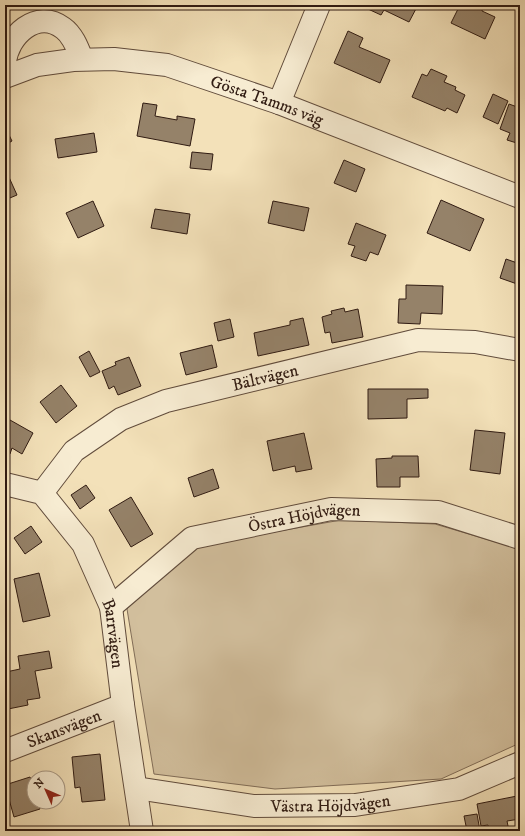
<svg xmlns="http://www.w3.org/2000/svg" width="525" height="836" viewBox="0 0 525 836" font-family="'IM FELL DW Pica',serif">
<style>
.green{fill:#d2bf9d;stroke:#816d58}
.building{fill:#958269;stroke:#301b12}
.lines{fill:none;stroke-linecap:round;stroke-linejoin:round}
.minor-casing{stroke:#614c3c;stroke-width:24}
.minor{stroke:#f7ecd2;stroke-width:22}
.labels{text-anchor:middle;stroke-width:3;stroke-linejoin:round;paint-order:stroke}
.street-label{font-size:17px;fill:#301b12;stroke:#f7ecd2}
</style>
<rect width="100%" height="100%" fill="#f3e1b9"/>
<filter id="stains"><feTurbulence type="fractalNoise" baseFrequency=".005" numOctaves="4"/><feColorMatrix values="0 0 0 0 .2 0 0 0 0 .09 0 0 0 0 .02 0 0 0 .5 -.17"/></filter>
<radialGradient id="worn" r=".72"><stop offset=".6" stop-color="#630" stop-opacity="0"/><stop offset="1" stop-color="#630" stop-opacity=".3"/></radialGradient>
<!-- green -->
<path class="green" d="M341,520L435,524L516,548L520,575V743L441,779L275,789L154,774L127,609L190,547Z"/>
<!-- building -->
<path class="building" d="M370,5H418L409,22L384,10L381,15L368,9Z
M460,5H483L482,11L495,17L485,39L451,23Z
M348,31L363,38L359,47L390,60L380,83L334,63Z
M431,69L447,76L444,82L456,87L455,90L465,95L457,113L447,108L445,111L412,97L422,74L427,76Z
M493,94L508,101L498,124L483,117Z
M143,103L157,105L155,116L177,120V116L195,119L190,146L137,136Z
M509,104L520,108V144L507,140L510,133L500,129Z
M5,127L12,141L5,145Z
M94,133L97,152L58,158L55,139Z
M192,152L213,154L211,170L190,168Z
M344,160L365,169L356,192L334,183Z
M8,175L17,195L5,200V177Z
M441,200L484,219L470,251L427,233Z
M93,201L104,226L78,238L66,213Z
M273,201L309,208L304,231L268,223Z
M155,209L190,214L187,234L151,228Z
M356,223L386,235L378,255L370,252L366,261L351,256L355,246L348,244Z
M506,259L520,264V285L500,278Z
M406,285L443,286L442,314L421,313L420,324L398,323L399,299H406Z
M344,308L345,312L358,309L363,337L332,343L330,332L325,333L322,317L332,314L331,311Z
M303,318L309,345L258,356L254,333L290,325V321Z
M230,319L234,337L218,341L214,323Z
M212,345L217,367L186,375L180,353Z
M89,351L100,372L90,377L79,357Z
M129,357L141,386L118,395L114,386L109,389L102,371L116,365L115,362Z
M61,385L77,406L56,423L40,402Z
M368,389H428V398L407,399V418L368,419Z
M10,420L33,433L22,454L12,448L10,454L5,451V429Z
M475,430L505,433L500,474L470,470Z
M304,433L312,469L296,472L295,466L273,471L267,441Z
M392,456H418L419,477H400V487H377L376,459L392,458Z
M213,469L219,488L194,497L188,478Z
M86,485L95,498L80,509L71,495Z
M131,497L153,534L131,547L109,510Z
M31,526L42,542L25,554L14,538Z
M39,573L50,616L23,622L14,579Z
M49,651L52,668L35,671L40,698L27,700L28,705L8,709L7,703L5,704L6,672L20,669L18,656Z
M100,754L105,800L82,802L80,787L75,788L72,757Z
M30,777L34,789V802H38L40,809L14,817L5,785Z
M517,796L520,819L507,821L509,831H489L488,825L481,826L477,804Z
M477,814L480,831H467L464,816Z"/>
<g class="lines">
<!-- minor casing -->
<g class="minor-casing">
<g id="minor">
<path d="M5,63C7,36 37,8 63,28C73,35 78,49 82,59"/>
<path id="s1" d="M5,77L37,65L73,60L114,59L167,65L279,103L520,197"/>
<path d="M279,103L319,5"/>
<path id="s2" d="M5,484L42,493L83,544L111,607L123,705L142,831"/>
<path id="s3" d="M42,493L74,451L121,419L166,401L418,340L475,342L520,350"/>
<path id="s4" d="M111,607L192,538L331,509L438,512L520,538"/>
<path id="s5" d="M5,751L123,705"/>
<path id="s6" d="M136,788L254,806L355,805L459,789L520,763"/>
</g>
</g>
<!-- minor -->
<use href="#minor" class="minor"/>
</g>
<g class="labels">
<!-- street labels -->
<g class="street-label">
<text dy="6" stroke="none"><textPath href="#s1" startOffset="271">Gösta Tamms väg</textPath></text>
<text dy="6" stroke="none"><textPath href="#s3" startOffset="260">Bältvägen</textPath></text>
<text dy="6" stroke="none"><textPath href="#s4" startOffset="221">Östra Höjdvägen</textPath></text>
<text dy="6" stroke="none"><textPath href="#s2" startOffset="199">Barrvägen</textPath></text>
<text dy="6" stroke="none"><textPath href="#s5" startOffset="63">Skansvägen</textPath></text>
<text dy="6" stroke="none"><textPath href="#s6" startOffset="196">Västra Höjdvägen</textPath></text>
</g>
</g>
<!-- margin -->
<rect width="525" height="836" fill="none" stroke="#f3e1b9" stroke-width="20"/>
<rect x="6" y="6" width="513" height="824" fill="none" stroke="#301b12" stroke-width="2"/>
<rect x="10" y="10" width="505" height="816" fill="none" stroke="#301b12"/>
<!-- north arrow -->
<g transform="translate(46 790) rotate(315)"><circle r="19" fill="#f7ecd2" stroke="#a79885"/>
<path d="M0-3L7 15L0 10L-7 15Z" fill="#8f2418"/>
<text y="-6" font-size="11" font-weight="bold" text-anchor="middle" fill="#301b12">N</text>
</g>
<rect width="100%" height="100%" filter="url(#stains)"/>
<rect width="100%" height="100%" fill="url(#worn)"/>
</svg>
